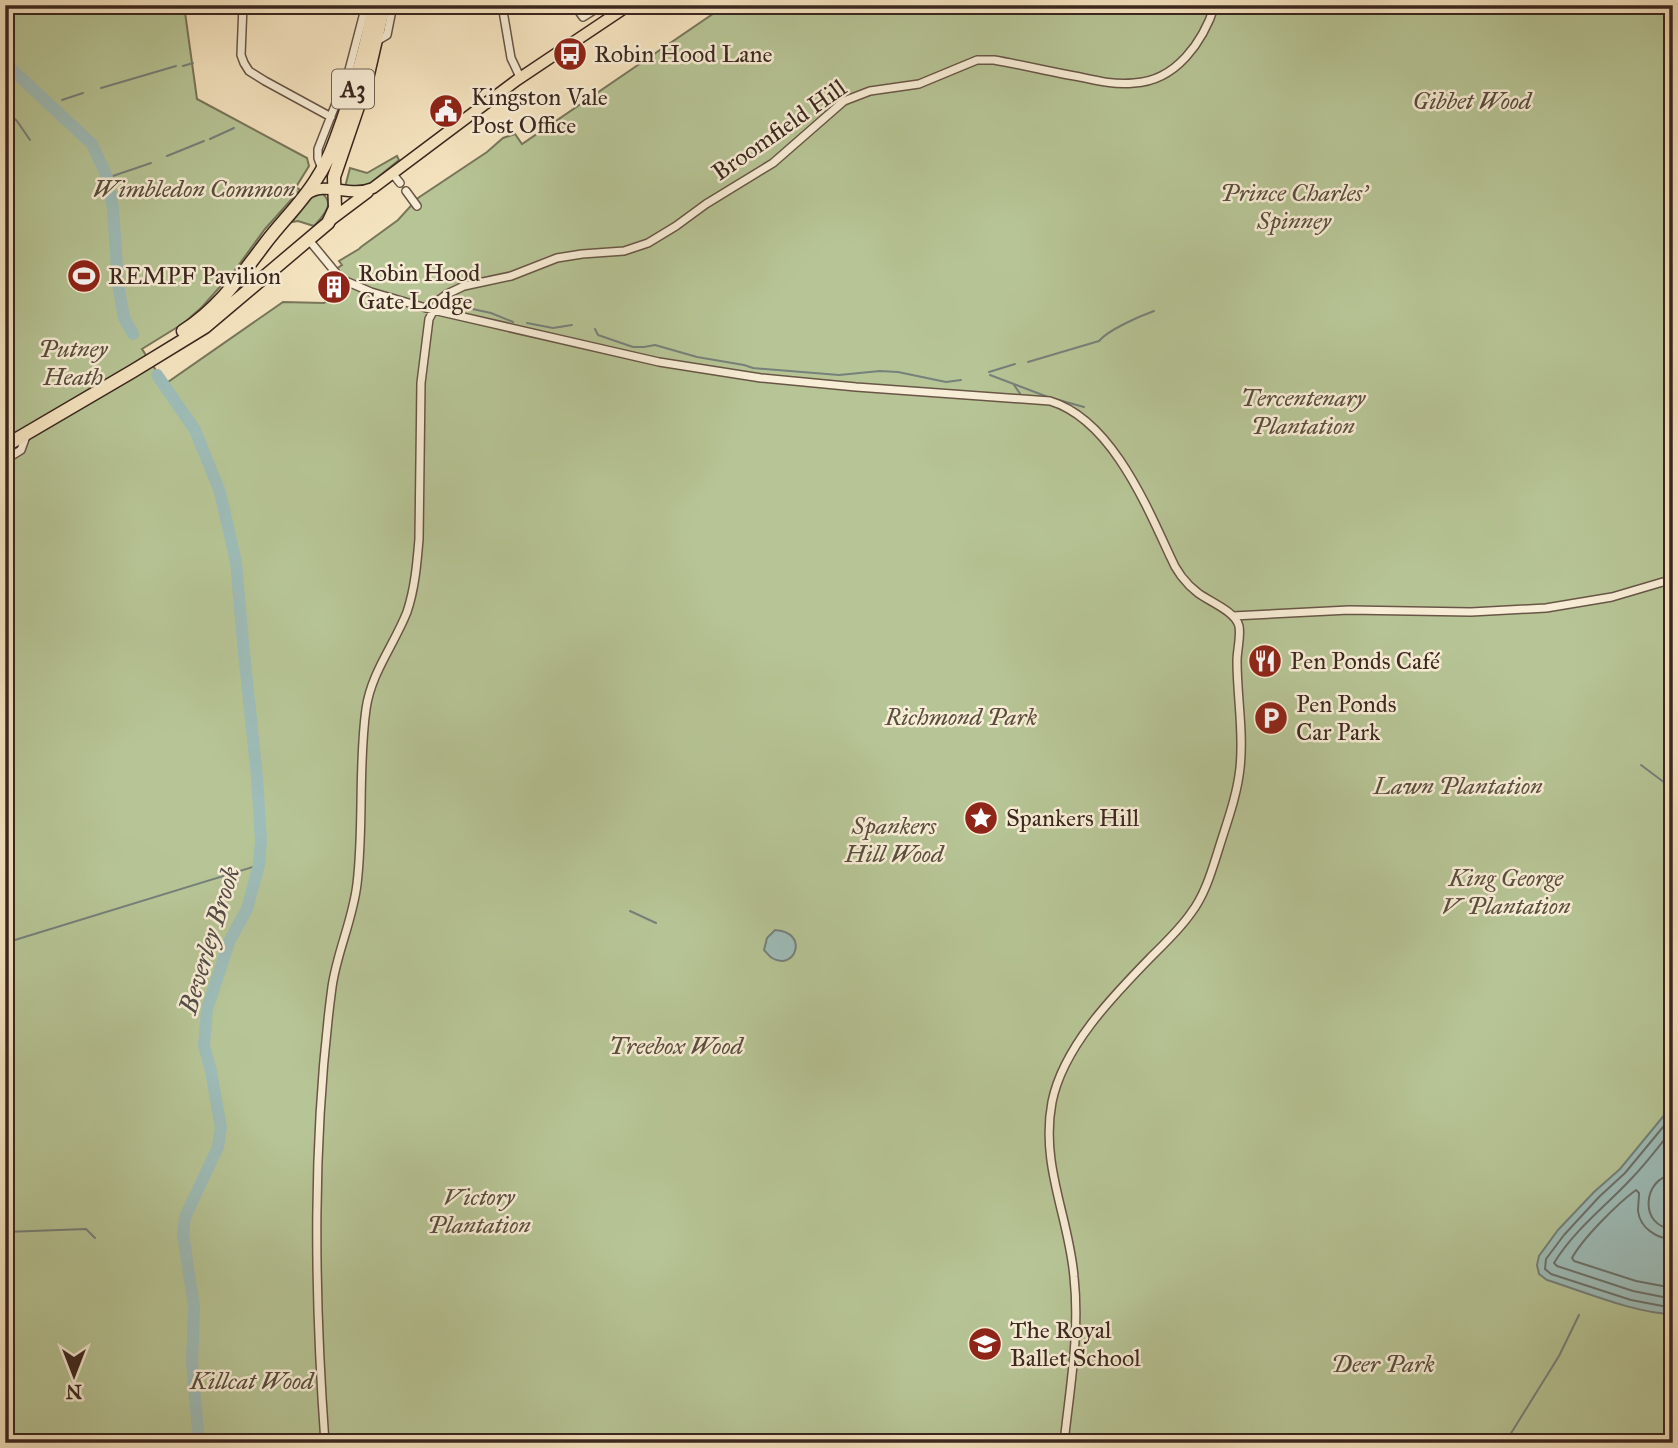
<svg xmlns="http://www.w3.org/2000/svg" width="1678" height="1448" viewBox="0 0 1678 1448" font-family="'IM FELL Great Primer',serif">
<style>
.green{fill:#b7c596;stroke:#78765a;stroke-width:2}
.water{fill:#9ebdb9;stroke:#76817b;stroke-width:2}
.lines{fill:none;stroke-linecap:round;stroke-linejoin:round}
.shore{stroke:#6c726c;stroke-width:2}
.stream{stroke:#76817b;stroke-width:2}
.river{stroke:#9ebdb9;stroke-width:12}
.street-casing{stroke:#695647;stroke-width:10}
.primary-casing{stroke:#3a271f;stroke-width:13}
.highway-casing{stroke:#3a271f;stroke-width:15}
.street{stroke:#f8edd6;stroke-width:7}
.primary{stroke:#f5e4c0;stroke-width:10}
.highway{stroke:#f5e4c0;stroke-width:12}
.labels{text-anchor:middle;stroke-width:5;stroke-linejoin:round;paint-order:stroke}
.shield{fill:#f8edd6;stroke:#736256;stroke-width:2}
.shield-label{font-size:23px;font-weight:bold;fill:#3a271f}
.poi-label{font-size:24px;fill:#3a271f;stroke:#f8edd6;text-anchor:start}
.park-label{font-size:24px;font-style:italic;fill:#594e3d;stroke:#f8edd6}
.street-label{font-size:24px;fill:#3a271f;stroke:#f8edd6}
.water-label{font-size:26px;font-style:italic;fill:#534c46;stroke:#f8edd6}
</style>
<rect width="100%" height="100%" fill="#f5e4c0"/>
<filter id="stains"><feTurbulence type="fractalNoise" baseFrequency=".00286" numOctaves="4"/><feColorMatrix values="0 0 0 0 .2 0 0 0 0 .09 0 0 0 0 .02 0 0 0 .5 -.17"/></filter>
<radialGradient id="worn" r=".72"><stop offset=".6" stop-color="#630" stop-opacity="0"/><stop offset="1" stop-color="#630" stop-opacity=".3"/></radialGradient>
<!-- green -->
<path class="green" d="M5,5H184L197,99L307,158L309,166L296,187L300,190L265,229L235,270L202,307L184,323L142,349L165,384L283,302L324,303L343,288L330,273L342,265L339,261L359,249L361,247L398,220L418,198L487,152L503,138L515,134L522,144L726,5H1673V1443H5Z
M397,156L399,160L367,186L345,187L350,168L367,173Z
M321,193C337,203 322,217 314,226L298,221L292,222L312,197Z"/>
<!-- water -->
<path class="water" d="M775,930C810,932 795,972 772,958C769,956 767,953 764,950L767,938Z
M1673,1103V1190C1665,1193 1665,1201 1664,1209L1673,1213V1314C1637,1314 1582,1291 1547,1280L1539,1274L1537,1265L1539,1256L1558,1230L1594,1192L1620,1169L1666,1113L1667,1106Z"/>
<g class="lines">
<!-- shore -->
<path class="shore" d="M1673,1115L1625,1173L1599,1197L1564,1235L1546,1259L1545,1269L1551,1274L1631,1300L1673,1308
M1673,1129C1659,1146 1646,1164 1631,1179C1605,1207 1574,1230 1554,1263L1557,1266L1633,1291L1673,1299
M1673,1175C1643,1177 1638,1227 1673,1229
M1673,1239C1657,1239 1640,1228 1638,1211C1638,1205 1639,1199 1639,1193L1636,1190C1617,1204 1583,1238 1572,1258L1574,1261L1636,1281L1673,1288"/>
<!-- stream -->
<path class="stream" d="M183,66L193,63
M101,88L176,66
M62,100L83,93
M5,110L17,121L30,140
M210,139L234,128
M167,156L204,141
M107,178L151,163
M449,304L491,313L513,322
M527,323L553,328L572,325
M595,329L598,335L633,347H644L655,345L697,357L744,365L753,368L839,375L880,371L898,372L946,382L961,380
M1028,362L1099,341C1108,330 1140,316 1154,311
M989,372L1015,364
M990,375L1048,397L1084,407
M1014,385L1021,395
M1641,765L1673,789
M630,911L656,923
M5,943L259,865
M5,1232L86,1229L95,1238
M1505,1443L1559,1356L1579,1315"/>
<!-- river -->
<path class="river" d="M5,63L92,144L107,177L113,208L118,284L124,318L133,334
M157,375L195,430L220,492L236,562L243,643L257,777L261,841L259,865L247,909L230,940L207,1009L204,1046L211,1071L221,1128L218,1147L185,1217L183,1234L194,1307L192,1363L199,1443"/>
<!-- street casing -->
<g class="street-casing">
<path id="street" d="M243,5L241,55L244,63L249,71L265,81L331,117
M502,5L511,58L520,77
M578,10L583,17L602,5
M377,41L387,35L393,5
M322,169L318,158V149L349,70L366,5
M392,173L400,183
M406,191L417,206
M308,239L341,279L371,292L433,310L659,362L761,378L856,387L1050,401C1110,419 1145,502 1170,556C1176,571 1185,583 1198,593C1210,602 1235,611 1239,626C1241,637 1237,650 1237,661C1237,697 1244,732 1240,768C1237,796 1227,822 1219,848C1212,870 1205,895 1191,913C1180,929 1165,943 1151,957C1113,996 1063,1047 1052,1102C1040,1165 1069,1217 1074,1277C1080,1333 1070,1387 1064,1443
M5,460L21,450L26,436
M1233,616L1349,610L1471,612L1546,608L1612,597L1673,579
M325,1443C314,1291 312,1138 332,987C337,952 353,919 357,884C364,826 358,766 366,709C371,673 394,645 407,612C415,588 417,563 419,539L421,383L429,319L439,300L447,294L464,286L511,276L557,258L582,254L624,251L648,243L676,226L706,204L773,163L844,101L870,91L919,84L977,60H994C1023,65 1051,72 1080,77C1098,81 1115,85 1134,83C1176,81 1203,42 1215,5"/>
</g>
<!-- primary casing -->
<g class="primary-casing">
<path id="primary" d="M306,195C324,180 349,198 373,188L517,80L629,5
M328,222L368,192"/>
</g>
<!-- highway casing -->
<g class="highway-casing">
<path id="highway" d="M183,331C219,308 239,278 264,245C281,222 302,203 317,178C329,160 336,139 343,119C356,82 367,44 374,5
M5,446L133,371L205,327L328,223L335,208L334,177L366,83L384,5"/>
</g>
<!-- street -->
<use href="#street" class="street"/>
<!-- primary -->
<use href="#primary" class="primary"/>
<!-- highway -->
<use href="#highway" class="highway"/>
</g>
<!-- icons -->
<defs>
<g id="bus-disc" transform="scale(1.75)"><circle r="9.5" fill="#8f2418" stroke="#f8edd6"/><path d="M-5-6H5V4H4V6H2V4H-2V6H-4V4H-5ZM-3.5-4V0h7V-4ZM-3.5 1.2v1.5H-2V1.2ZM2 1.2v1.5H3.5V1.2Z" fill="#fff"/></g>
<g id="civic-disc" transform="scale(1.75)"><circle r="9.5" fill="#8f2418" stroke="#f8edd6"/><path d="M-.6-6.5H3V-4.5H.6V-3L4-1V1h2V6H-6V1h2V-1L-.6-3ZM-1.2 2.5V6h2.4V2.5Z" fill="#fff"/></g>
<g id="stadium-disc" transform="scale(1.75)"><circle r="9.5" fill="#8f2418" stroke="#f8edd6"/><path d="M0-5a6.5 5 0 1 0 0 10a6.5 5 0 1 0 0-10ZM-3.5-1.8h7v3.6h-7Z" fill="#fff"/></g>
<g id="building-disc" transform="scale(1.75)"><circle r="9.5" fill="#8f2418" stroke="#f8edd6"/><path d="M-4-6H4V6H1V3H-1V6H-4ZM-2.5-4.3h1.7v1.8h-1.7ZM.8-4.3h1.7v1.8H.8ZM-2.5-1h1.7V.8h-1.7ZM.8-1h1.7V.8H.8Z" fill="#fff"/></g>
<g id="restaurant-disc" transform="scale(1.75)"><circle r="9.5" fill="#8f2418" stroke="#f8edd6"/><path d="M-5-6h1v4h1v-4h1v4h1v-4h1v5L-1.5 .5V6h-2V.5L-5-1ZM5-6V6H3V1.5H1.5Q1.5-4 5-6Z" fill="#fff"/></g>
<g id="parking-disc" transform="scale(1.75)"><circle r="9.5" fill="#8f2418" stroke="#f8edd6"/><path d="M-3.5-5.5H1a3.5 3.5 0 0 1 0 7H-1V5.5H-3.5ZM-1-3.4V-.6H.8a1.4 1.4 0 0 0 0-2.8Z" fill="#fff"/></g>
<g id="sight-disc" transform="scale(1.75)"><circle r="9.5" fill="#8f2418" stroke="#f8edd6"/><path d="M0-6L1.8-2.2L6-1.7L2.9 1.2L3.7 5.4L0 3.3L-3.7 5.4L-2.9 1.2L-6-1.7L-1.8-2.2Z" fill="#fff"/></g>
<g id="school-disc" transform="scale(1.75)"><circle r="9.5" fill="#8f2418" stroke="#f8edd6"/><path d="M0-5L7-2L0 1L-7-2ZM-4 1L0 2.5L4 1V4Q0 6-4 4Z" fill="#fff"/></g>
</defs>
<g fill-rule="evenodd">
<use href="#bus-disc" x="570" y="54"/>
<use href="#civic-disc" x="446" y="111"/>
<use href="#stadium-disc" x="84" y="276"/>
<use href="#building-disc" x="334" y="287"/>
<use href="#restaurant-disc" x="1265" y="661"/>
<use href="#parking-disc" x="1271" y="718"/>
<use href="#sight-disc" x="981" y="818"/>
<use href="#school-disc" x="985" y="1344"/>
</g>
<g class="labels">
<!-- shield labels -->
<rect class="shield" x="332" y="69.5" width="42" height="39" rx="5"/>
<g class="shield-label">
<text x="353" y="97">A3</text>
</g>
<!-- poi labels -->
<g class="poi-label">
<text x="594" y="62">Robin Hood Lane</text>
<text x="471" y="105">Kingston Vale<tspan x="471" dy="28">Post Office</tspan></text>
<text x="358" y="281">Robin Hood<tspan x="358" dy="28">Gate Lodge</tspan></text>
<text x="108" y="284">REMPF Pavilion</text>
<text x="1290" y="669">Pen Ponds Café</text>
<text x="1296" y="712">Pen Ponds<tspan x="1296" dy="28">Car Park</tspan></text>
<text x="1006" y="826">Spankers Hill</text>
<text x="1010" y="1338">The Royal<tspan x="1010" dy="28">Ballet School</tspan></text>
</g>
<!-- park labels -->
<g class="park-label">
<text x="1472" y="109">Gibbet Wood</text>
<text x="194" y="197">Wimbledon Common</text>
<text x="1294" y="201">Prince Charles'<tspan x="1294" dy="28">Spinney</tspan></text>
<text x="73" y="357">Putney<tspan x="73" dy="28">Heath</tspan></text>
<text x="1303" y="406">Tercentenary<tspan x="1303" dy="28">Plantation</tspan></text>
<text x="961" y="725">Richmond Park</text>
<text x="1458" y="794">Lawn Plantation</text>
<text x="894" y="834">Spankers<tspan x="894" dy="28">Hill Wood</tspan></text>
<text x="1506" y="886">King George<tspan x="1506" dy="28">V Plantation</tspan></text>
<text x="676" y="1054">Treebox Wood</text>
<text x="479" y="1205">Victory<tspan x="479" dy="28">Plantation</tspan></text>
<text x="1383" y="1372">Deer Park</text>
<text x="252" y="1389">Killcat Wood</text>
</g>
<!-- street labels -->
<g class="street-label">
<text transform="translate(779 130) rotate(-35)" y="8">Broomfield Hill</text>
</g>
<!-- water labels -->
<g class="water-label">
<text transform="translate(209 940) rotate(-73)" y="9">Beverley Brook</text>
</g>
</g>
<!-- margin -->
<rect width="1678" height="1448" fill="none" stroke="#f5e4c0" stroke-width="28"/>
<rect x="7" y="7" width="1664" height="1434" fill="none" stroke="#3a271f" stroke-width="3.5"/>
<rect x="14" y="14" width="1650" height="1420" fill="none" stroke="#3a271f" stroke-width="2"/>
<!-- north arrow -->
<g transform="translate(74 1375) rotate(180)" stroke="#f8edd6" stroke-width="5" paint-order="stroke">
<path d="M0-5L12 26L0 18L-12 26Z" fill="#3a271f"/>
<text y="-10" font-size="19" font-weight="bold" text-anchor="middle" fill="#3a271f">N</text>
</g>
<rect width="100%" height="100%" filter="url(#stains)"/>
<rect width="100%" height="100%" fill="url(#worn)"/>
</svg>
